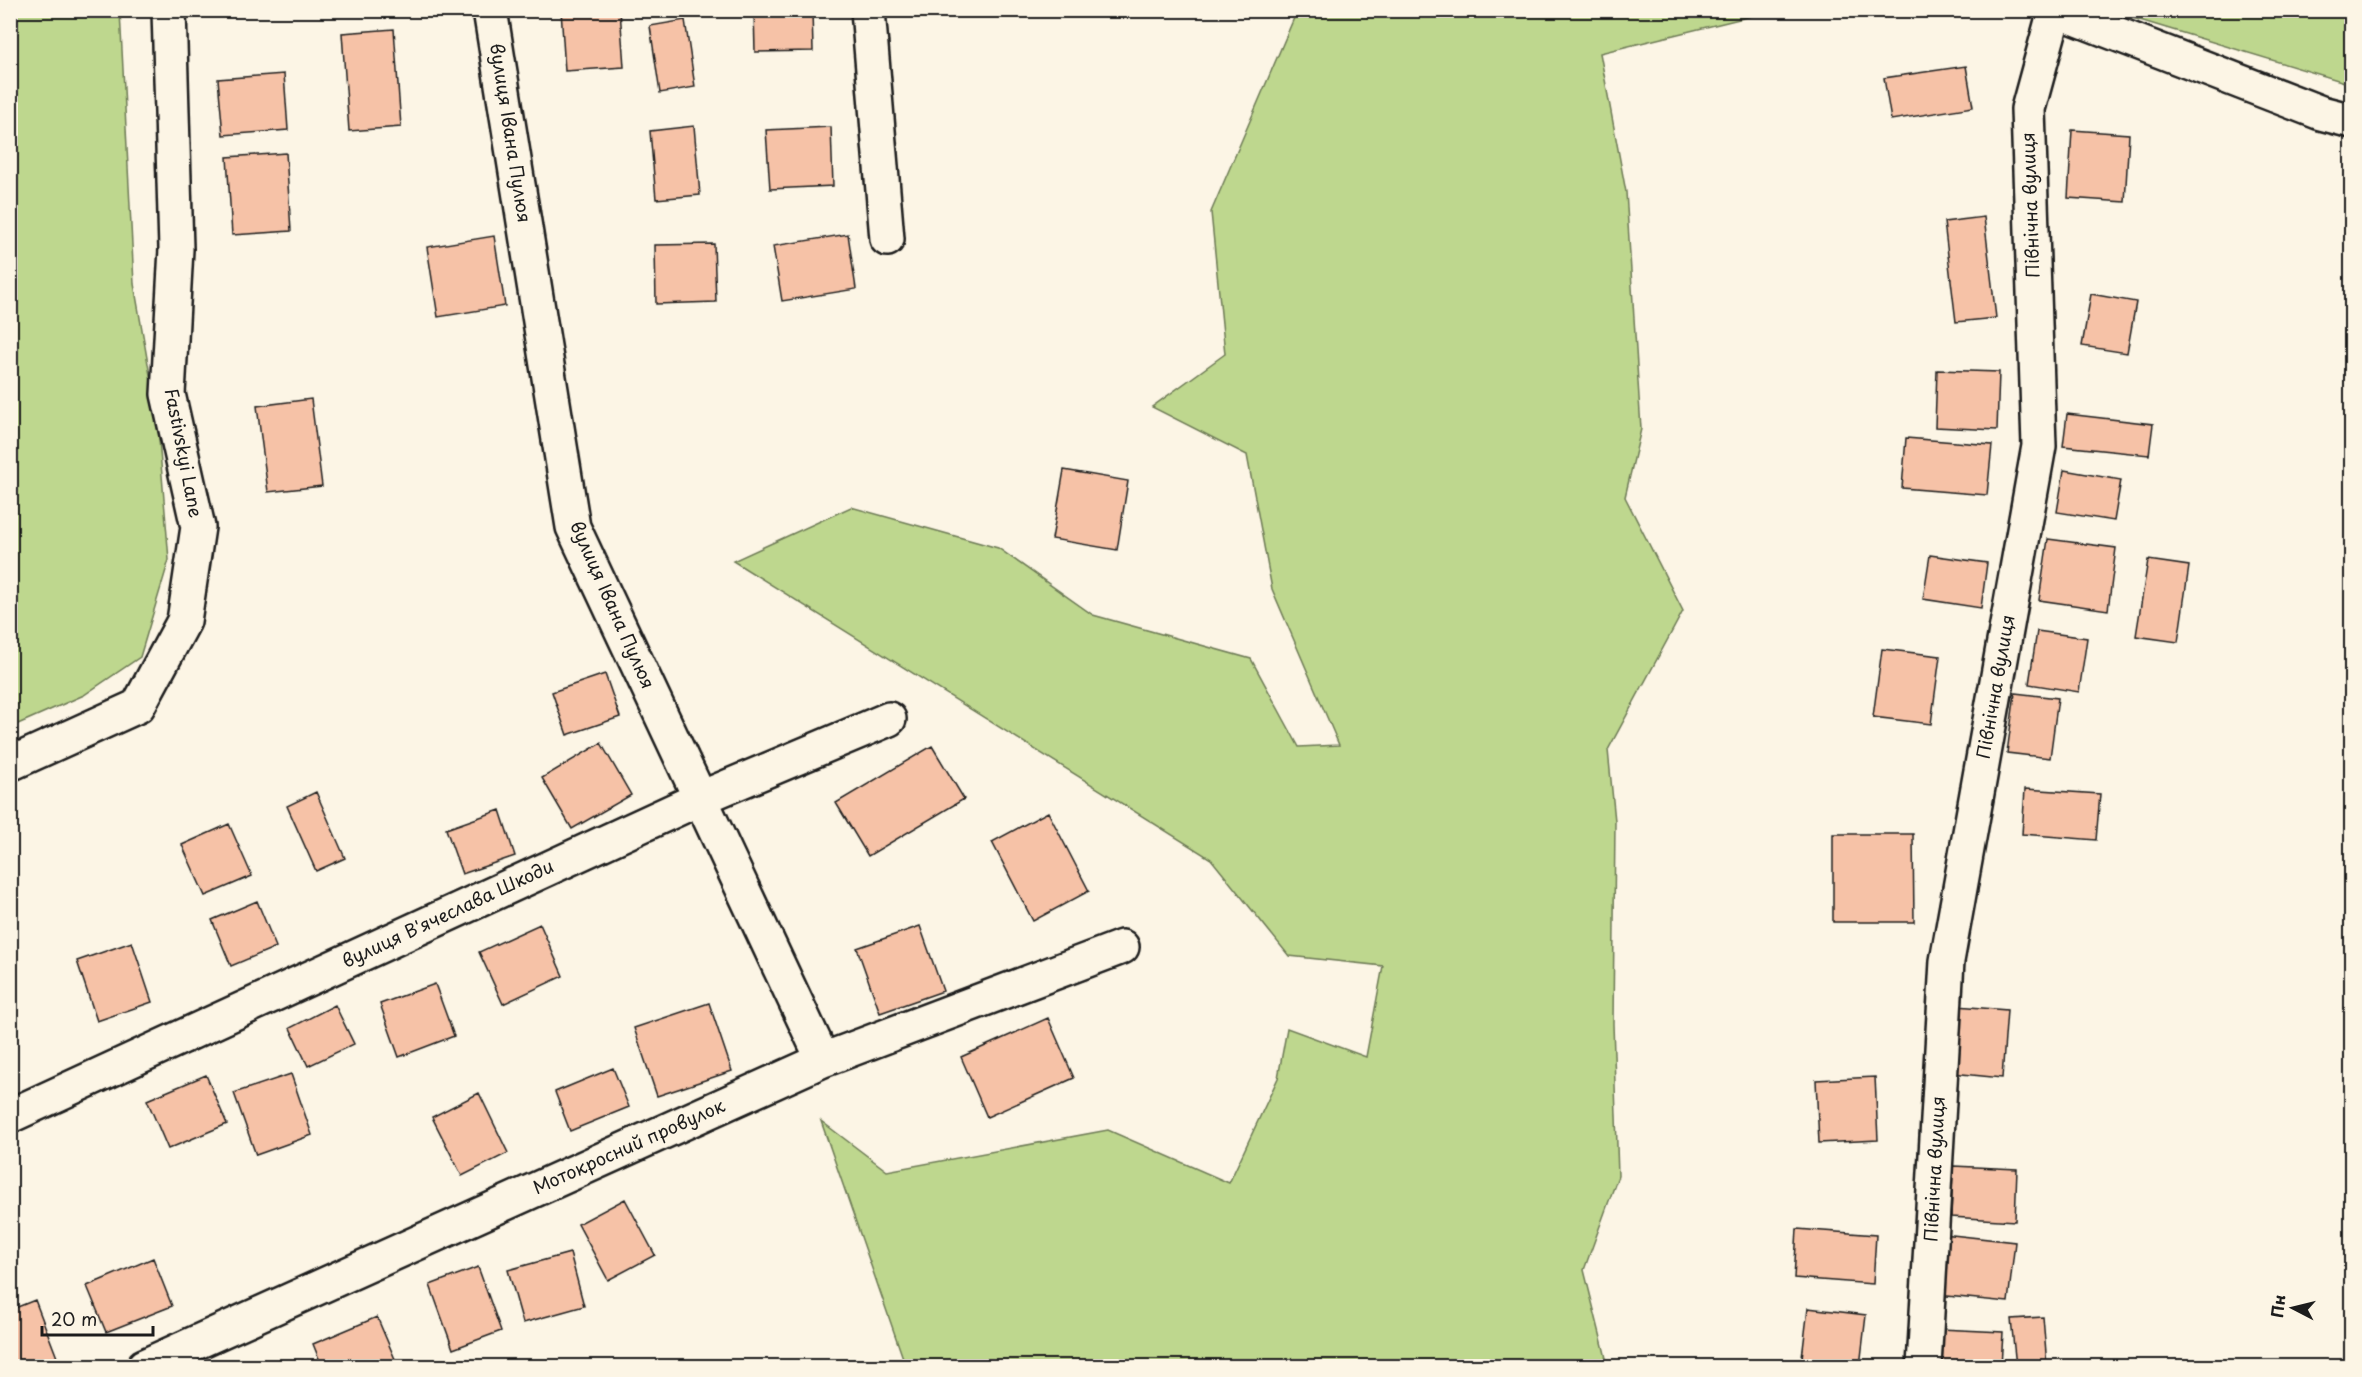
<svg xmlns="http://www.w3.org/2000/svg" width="2362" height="1377" viewBox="0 0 2362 1377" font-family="'Playpen Sans',sans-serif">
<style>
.green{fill:#bed78e;stroke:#6d7a55;stroke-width:1.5}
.building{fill:#f6c2a7;stroke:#1c1c1c;stroke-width:1.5}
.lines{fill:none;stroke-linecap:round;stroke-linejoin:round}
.minor-casing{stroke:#1c1c1c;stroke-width:38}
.minor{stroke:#fcf5e5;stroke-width:33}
.labels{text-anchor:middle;stroke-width:6;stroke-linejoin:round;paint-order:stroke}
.street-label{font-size:18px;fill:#1c1c1c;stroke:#fcf5e5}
</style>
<rect width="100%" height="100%" fill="#fcf5e5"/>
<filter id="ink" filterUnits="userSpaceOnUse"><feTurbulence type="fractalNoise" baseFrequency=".0167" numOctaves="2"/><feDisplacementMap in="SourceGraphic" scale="12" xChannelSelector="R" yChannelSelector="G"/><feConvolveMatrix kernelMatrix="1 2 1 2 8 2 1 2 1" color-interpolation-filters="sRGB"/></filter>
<g filter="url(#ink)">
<!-- green -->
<path class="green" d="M10,11H120L134,284L157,415L169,560L140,657L84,695L11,727Z
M1297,11H1772L1600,53L1626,192L1641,429L1625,497L1683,611L1608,750L1615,821L1613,1024L1618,1176L1584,1270L1608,1366H921L904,1361L821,1121L887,1171L1108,1130L1229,1183L1278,1078L1287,1028L1366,1057L1383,966L1289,956L1211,859L733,561L851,507L998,548L1093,615L1251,659L1299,747L1339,745L1272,589L1247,455L1152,407L1225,354L1211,212Z
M2110,11H2351V84Z"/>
<!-- building -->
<path class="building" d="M561,10H620L624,67L565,71Z
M754,10H812L813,51L755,52Z
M685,20L695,87L660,93L650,26Z
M394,29L401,127L349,131L342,33Z
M1966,66L1973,107L1891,120L1884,78Z
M284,74L288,130L223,135L218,79Z
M694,126L700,195L656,199L650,131Z
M831,127L833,186L770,189L766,130Z
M2072,130L2129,134L2125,202L2068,198Z
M286,153L291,231L232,235L227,157Z
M1984,217L1996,318L1956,322L1944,222Z
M848,234L856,289L782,301L773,246Z
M494,236L505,306L438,317L427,247Z
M714,244L716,302L656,304L655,245Z
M2091,294L2136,302L2127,353L2082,346Z
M1937,370L1999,372L1997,430L1935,427Z
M311,399L322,486L268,492L257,406Z
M2067,414L2153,424L2149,455L2063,446Z
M1906,438L1992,445L1987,495L1902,488Z
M1064,470L1128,481L1117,550L1052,539Z
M2064,470L2121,480L2114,521L2057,512Z
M2048,539L2116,548L2108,610L2039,600Z
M1930,555L1987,563L1981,608L1923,599Z
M2148,560L2189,566L2178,642L2136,636Z
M2037,631L2087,638L2079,692L2029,684Z
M1882,649L1940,656L1931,724L1873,717Z
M605,674L620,717L567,735L552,692Z
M2015,693L2058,698L2050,758L2007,753Z
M601,743L631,795L572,829L542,778Z
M932,746L964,799L868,856L836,803Z
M2025,789L2100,794L2096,840L2022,834Z
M316,792L345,858L316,871L287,806Z
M500,810L515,856L462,874L446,829Z
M1048,812L1089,891L1033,921L992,842Z
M229,824L252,876L205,896L182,845Z
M1833,834H1913L1914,922H1833Z
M257,901L276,947L231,966L212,920Z
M540,924L563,976L503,1004L479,952Z
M920,926L943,991L880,1013L857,948Z
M132,942L152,1002L97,1021L77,961Z
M435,984L454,1036L399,1057L380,1004Z
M709,1003L732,1071L657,1096L634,1028Z
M335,1005L354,1044L308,1066L290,1028Z
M1957,1006L2007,1010L2002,1078L1952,1073Z
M1048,1018L1074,1078L987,1117L961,1057Z
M613,1068L629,1107L570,1131L555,1092Z
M291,1074L312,1135L256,1155L234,1093Z
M206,1075L227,1124L168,1149L147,1100Z
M1875,1077L1878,1140L1819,1143L1816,1080Z
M479,1093L508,1153L462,1176L432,1117Z
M1953,1166L2017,1169L2015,1221L1951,1217Z
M625,1199L655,1255L608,1280L578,1224Z
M1797,1229L1876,1235L1873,1284L1794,1278Z
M1943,1234L2015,1242L2008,1302L1937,1295Z
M570,1253L584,1306L523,1323L508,1270Z
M153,1258L172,1306L106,1332L87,1286Z
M478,1267L501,1331L453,1349L430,1285Z
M35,1300L58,1360L42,1366H10V1310Z
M1808,1308L1866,1315L1860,1366H1801Z
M377,1317L398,1366H322L313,1344Z
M2043,1317L2047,1366H2016L2011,1319Z
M1940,1329L2003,1332L2001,1366H1938Z"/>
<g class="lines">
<!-- minor casing -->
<g class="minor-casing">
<path id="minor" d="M490,10L573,527L823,1060
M868,10L887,239
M2055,10L2321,113L2352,121
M10,764L138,706L184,621L198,527L168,394L176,249L169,10
M10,1116L701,798L889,719
M144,1366L823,1060L1122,947
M1924,1366L1947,961L2039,446L2028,109L2055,10"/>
</g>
<!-- minor -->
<use href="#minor" class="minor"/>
</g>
</g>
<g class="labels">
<!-- street labels -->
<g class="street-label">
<text transform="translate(510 133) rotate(81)" y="6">вулиця Івана Пулюя</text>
<text transform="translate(2031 205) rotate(-92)" y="6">Північна вулиця</text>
<text transform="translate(183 453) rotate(79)" y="6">Fastivskyi Lane</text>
<text transform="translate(612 605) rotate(66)" y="6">вулиця Івана Пулюя</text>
<text transform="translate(1996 687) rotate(-80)" y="6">Північна вулиця</text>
<text transform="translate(448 914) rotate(-25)" y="6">вулиця В'ячеслава Шкоди</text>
<text transform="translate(629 1147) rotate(-24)" y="6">Мотокросний провулок</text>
<text transform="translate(1935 1169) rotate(-87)" y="6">Північна вулиця</text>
</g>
</g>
<!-- margin -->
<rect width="2362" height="1377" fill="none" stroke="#fcf5e5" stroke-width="36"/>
<rect x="18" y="18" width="2326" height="1341" fill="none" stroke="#1c1c1c" stroke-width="2" filter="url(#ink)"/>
<!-- north arrow -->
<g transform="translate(2293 1308) rotate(277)" stroke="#fcf5e5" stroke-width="4.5" paint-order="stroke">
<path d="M0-4.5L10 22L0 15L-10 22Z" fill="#1c1c1c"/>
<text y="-9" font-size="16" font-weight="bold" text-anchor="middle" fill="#1c1c1c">Пн</text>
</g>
<!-- scale -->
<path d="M42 1326v9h111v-9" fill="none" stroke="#1c1c1c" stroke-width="3"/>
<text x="51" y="1326" font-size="18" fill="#1c1c1c" stroke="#fcf5e5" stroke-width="4.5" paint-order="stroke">20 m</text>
</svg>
